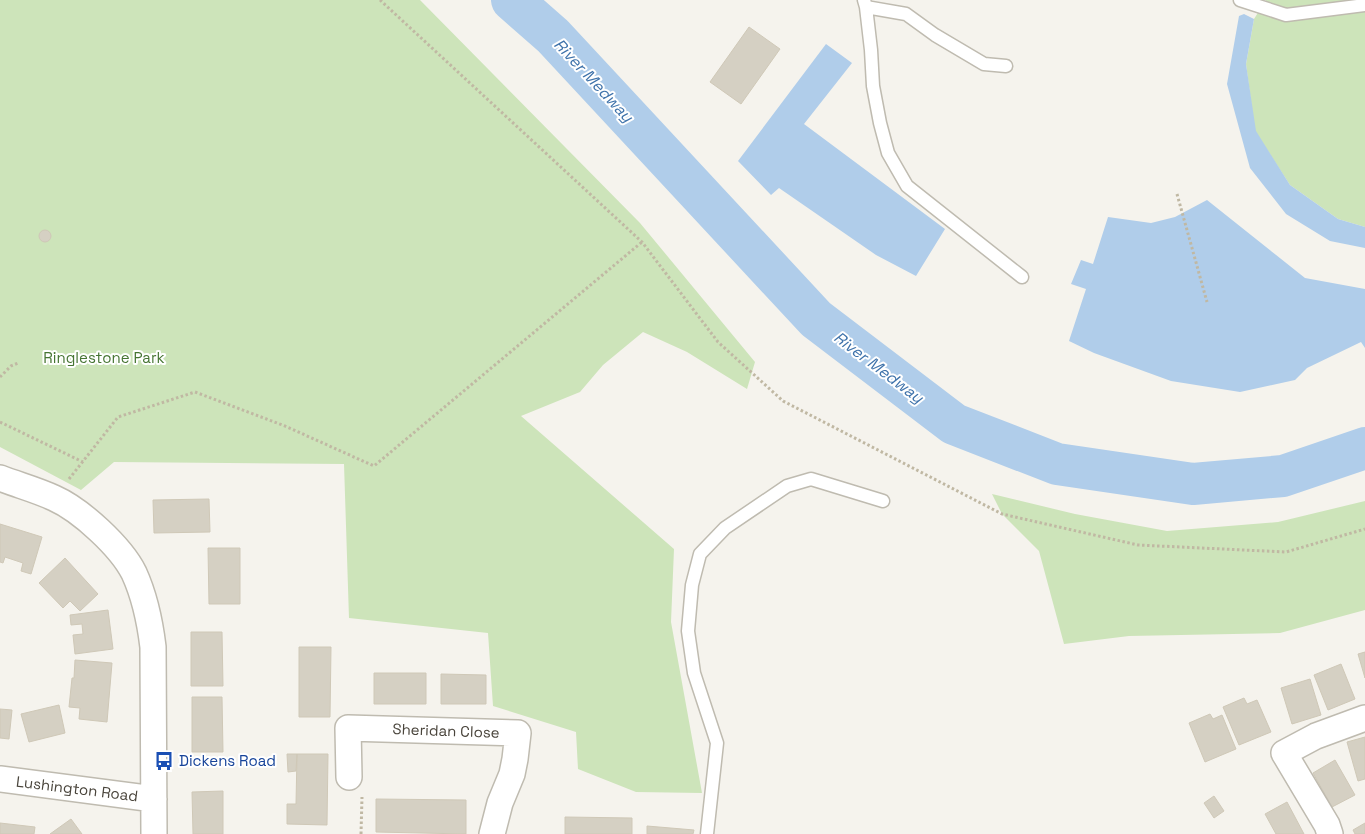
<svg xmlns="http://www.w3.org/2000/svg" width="1365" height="834" viewBox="0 0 1365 834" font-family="'Space Grotesk',sans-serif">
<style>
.green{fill:#cde4ba}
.water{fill:#b0cdea}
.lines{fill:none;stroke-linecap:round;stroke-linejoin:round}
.river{stroke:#b0cdea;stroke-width:42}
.building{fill:#d5d0c3;stroke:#cfc8b7}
.lane-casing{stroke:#bfbbb0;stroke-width:15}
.street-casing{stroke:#bfbbb0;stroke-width:28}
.path{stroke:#c0b8a3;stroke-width:3;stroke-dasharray:2.5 2.5;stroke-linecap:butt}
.lane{stroke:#fff;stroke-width:12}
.street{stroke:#fff;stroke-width:25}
.labels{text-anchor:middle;stroke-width:4;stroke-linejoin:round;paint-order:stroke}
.park-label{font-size:15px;fill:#467533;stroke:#fff}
.street-label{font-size:15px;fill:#49443b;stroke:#fff}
.transit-label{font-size:15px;fill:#164399;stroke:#fff;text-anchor:start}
.water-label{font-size:16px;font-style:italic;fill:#3e72aa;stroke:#fff}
</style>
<rect width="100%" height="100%" fill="#f5f3ed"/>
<!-- green -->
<path class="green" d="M0,0H420L640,223L755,362L747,389L687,352L643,332L603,365L580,392L521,416L674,549L671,622L702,793L636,792L578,769L576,732L493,706L488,633L349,618L344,464L114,462L81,490L0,447Z
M1266,0H1365V227L1338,219L1290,185L1255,131L1246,64L1254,19Z
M992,494L1075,514L1167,531L1278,522L1365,501V610L1280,633L1129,636L1064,644L1039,551L1002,514Z"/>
<!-- water -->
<path class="water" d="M1244,14L1254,19L1246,64L1256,131L1290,185L1338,219L1365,227V248L1330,241L1286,214L1250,168L1227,84L1239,16Z
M826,44L852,63L804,124L945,229L916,276L876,255L779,188L771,195L738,161Z
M1207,200L1305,278L1365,289V348L1361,342L1307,368L1295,380L1240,392L1171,381L1094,353L1069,341L1086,289L1071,284L1081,260L1093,264L1108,217L1151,223L1175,217Z"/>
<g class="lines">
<!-- river -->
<path class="river" d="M512,0L553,36L816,319L954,424L1057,464L1193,484L1283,476L1365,448"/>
</g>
<!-- building -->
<path class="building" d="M749,27L780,49L741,104L710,82Z
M39 236a6 6 0 1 1 12 0a6 6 0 1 1-12 0Z
M209,499L210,532L154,533L153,500Z
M0,524L42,537L31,574L21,571L23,563L5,557L3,563L0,562Z
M208,548H240V604H209Z
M65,558L98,594L80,611L70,601L63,608L39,583Z
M108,610L113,649L75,654L73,635L83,634L82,624L71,625L70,615Z
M191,632H222L223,686H191Z
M299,647H331L330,717H299Z
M1365,652V678L1358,654Z
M75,660L112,663L107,722L79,719L80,708L69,707L72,678H74Z
M1341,664L1355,699L1328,710L1314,675Z
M374,673H426V704H374Z
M441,674L486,675V704H441Z
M1310,679L1321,715L1292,724L1281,688Z
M192,697H222L223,752H192Z
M1244,698L1247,704L1257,700L1271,732L1239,745L1223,707Z
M59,705L65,733L29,742L21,714Z
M0,709L12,710L9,739L0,738Z
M1210,714L1213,719L1222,715L1236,749L1205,762L1189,723Z
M1365,737V779L1358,781L1347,742Z
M287,754H297L296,771L288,772Z
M297,754H328L327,825L287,824V804H296Z
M1335,760L1355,795L1332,807L1313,773Z
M223,791V834H193L192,792Z
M1214,796L1224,811L1214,818L1204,803Z
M376,799L466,800V834L376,832Z
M1287,802L1304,834H1276L1265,814Z
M565,817L632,818V834H565Z
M71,819L82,834H50Z
M0,823L35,827L34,834H0Z
M1365,823V834H1355L1353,830Z
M647,826L694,830L693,834H647Z"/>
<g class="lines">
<!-- lane casing -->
<g class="lane-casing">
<path id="lane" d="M864,0L866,7L871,50L873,86L880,123L888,153L907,186L1022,277
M1240,0L1286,15L1365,5
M866,7L906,14L935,35L984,64L1006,66
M707,834L717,743L694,673L688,631L692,585L700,554L725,528L787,486L811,479L883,501"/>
</g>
<!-- street casing -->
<g class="street-casing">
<path id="street" d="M0,478C18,485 37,490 54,498C81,510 121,547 134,573C145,597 150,622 153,647L154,834
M349,777L348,728L518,733L515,759L512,774L500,803L492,834
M0,779L154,799
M1330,834L1327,825L1284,753L1316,736L1365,718"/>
</g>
<!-- path -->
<path class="path" d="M380,0L642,242L718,342L783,401L1002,514L1138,545L1286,552L1365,529
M1177,194L1207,302
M0,377L11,366L18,363
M0,422L83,462
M69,479L118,417L195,392L285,426L374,466L642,242
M361,834L362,797"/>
<!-- lane -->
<use href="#lane" class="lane"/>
<!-- street -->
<use href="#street" class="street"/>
</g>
<!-- icons -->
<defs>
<g id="bus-bare" transform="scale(1.5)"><path d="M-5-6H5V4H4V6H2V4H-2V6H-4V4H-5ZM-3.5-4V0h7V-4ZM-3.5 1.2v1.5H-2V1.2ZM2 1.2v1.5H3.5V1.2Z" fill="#1a4fb4" stroke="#fff" stroke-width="2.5" paint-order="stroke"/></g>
</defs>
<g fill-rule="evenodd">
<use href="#bus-bare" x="164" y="761"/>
</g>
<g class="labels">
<!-- park labels -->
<g class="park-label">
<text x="104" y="363">Ringlestone Park</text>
</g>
<!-- street labels -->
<g class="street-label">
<text transform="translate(446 731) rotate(2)" y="5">Sheridan Close</text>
<text transform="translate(77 789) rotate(7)" y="5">Lushington Road</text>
</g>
<!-- transit labels -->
<g class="transit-label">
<text x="179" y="766">Dickens Road</text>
</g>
<!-- water labels -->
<g class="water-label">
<text transform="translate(594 80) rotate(47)" y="6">River Medway</text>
<text transform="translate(879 367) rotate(37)" y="6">River Medway</text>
</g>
</g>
</svg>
